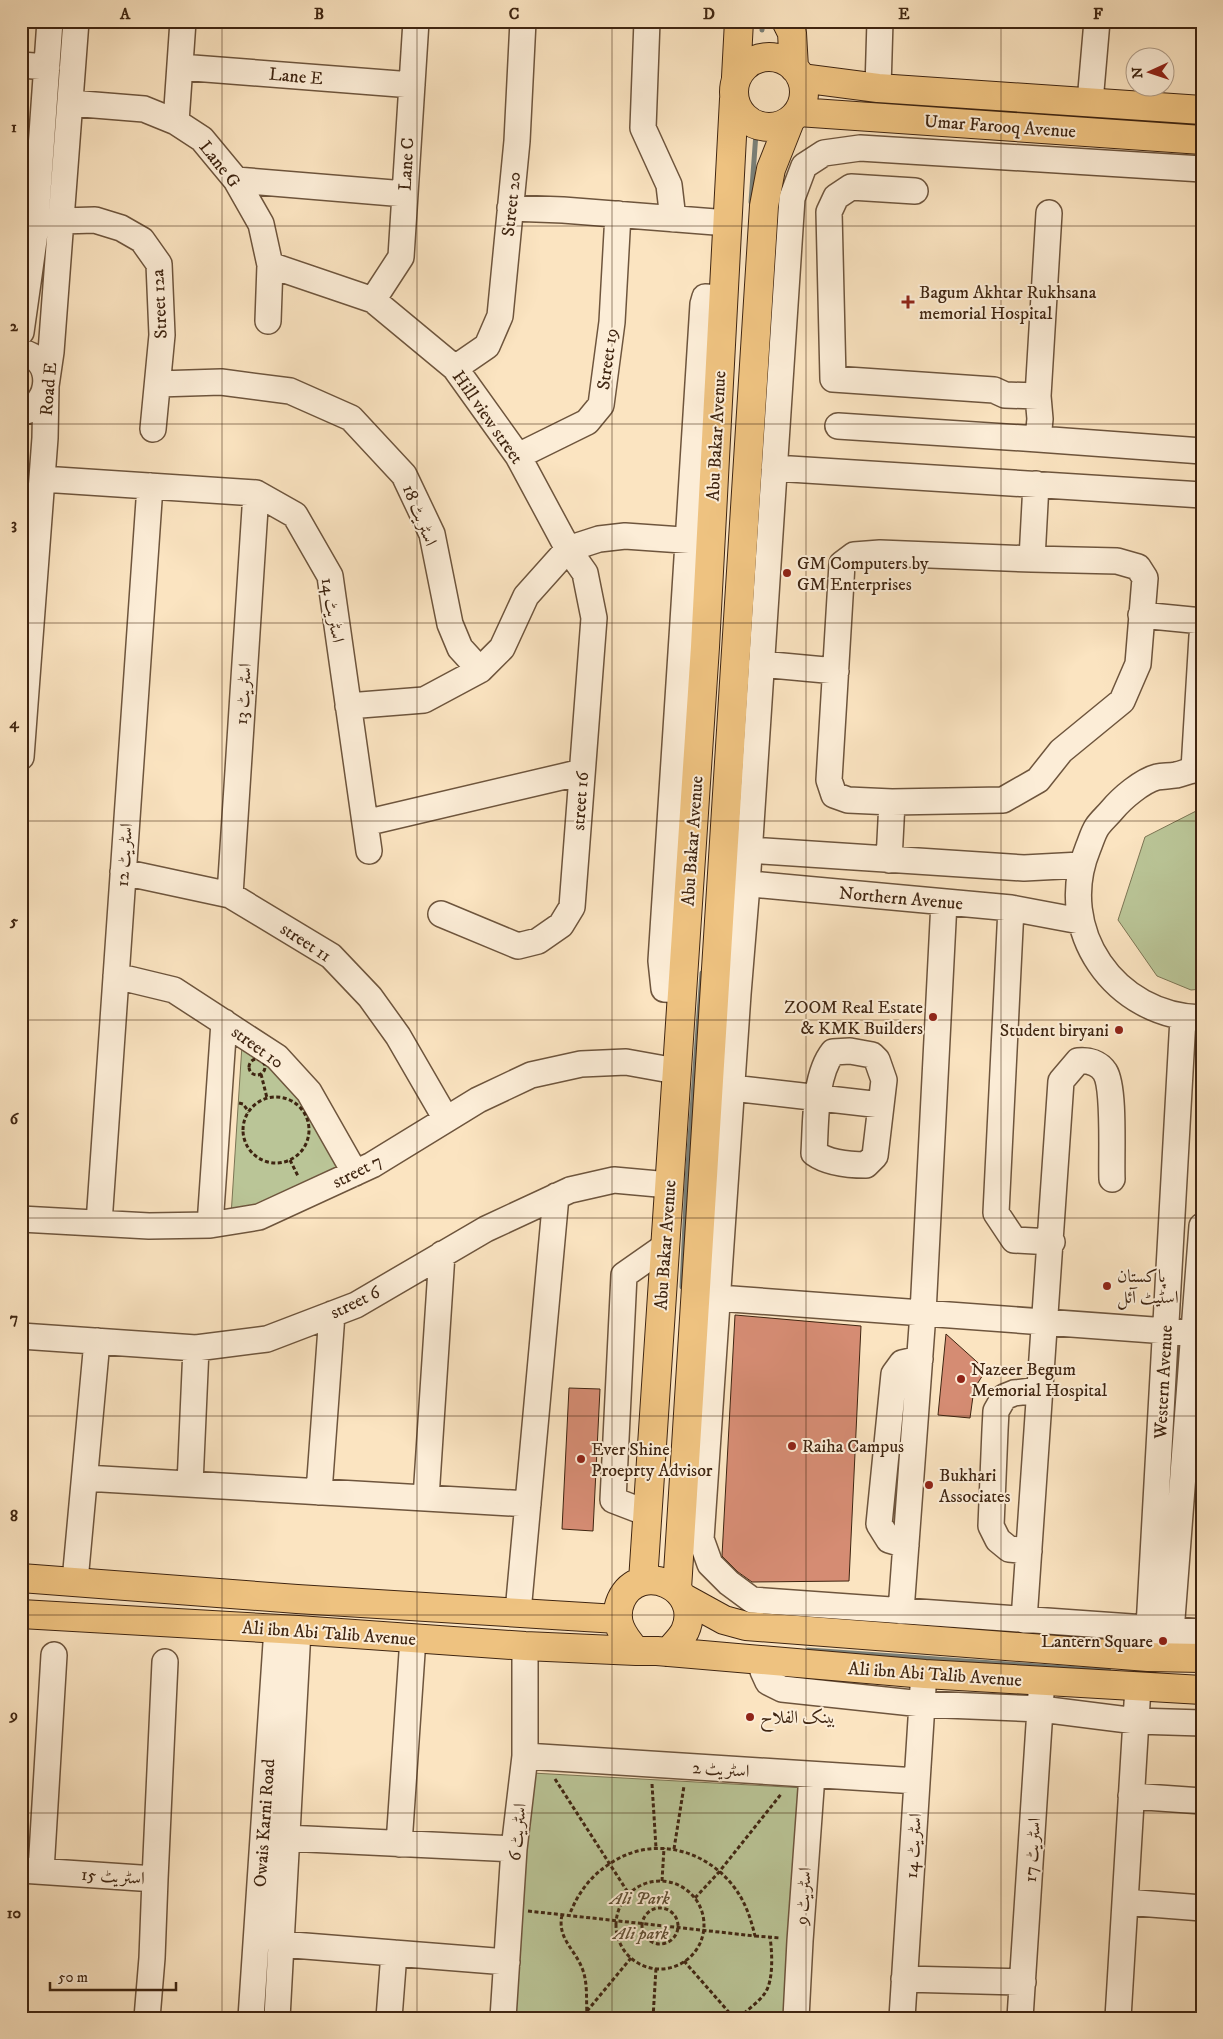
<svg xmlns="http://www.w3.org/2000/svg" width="1223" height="2039" viewBox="0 0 1223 2039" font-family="'IM FELL DW Pica',Amiri,serif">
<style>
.green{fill:#bac597;stroke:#7c7554}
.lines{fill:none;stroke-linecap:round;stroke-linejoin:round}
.stream{stroke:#7a8078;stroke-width:5}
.building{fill:#d58c73;stroke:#3f2511}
.minor-casing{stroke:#6e553d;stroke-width:28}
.major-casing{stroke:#3f2511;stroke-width:30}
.path{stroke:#3f2511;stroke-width:3;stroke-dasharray:4 2.5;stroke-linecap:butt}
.minor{stroke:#fcedd7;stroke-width:25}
.major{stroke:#eec280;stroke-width:28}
.grid{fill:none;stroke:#3f2511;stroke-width:1;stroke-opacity:0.55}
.poi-dot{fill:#8f2418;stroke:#fcedd7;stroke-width:2}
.labels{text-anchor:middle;stroke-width:4;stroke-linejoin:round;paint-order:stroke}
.street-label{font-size:18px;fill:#3f2511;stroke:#fcedd7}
.poi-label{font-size:18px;fill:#3f2511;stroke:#fcedd7;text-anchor:start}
.park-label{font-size:18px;font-style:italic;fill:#5e4d32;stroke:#fcedd7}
.neatline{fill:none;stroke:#3f2511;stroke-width:2}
.grid-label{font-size:16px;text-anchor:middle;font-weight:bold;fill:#3f2511}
</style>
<rect width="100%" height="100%" fill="#fbe4c1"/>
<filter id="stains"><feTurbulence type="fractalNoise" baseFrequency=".004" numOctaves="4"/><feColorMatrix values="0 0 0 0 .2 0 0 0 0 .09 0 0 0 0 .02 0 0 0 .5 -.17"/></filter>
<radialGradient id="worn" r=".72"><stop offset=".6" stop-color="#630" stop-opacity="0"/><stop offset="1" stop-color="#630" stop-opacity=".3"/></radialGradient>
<!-- green -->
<path class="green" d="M1202,808V989L1191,990L1157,976L1118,920L1145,837Z
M242,1045L277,1066L346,1170L231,1216Z
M532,1773L805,1788L791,2018H509Z"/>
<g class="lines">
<!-- stream -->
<path class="stream" d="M762,30L763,21
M751,202L756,133
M682,1287L687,1180L702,973
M808,1650L1109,1671"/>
</g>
<!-- building -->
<path class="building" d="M735,1315L861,1326L849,1581L752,1582L738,1572L722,1556Z
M946,1334L986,1370L974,1389L970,1418L938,1415Z
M569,1388L600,1389L593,1531L562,1529Z"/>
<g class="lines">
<!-- minor casing -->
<g class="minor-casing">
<path id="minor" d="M647,21L643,128L669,185L673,219
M21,65L47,67
M180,67L412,85
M878,88L880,21
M1090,102L1097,21
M70,103L144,109L176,122L202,139L236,180L261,224L270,265L268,321
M176,122L183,21
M1202,169L860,148L824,153L804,166L792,198L747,885L738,994L701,1539L710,1564L729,1583L752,1600L1202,1632
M236,180L405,194
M915,191L851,187L836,197L829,212L833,379L994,390L1005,395L1038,396L1040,419L1038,439L1202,451
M510,208L563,210L728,223
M61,221L95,220L121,228L142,240L159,264L162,335L153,429
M270,265L373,300L455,368L518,456L568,549L585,573L594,618L572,907L561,925L538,941L518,946L441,914
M373,300L401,257L416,21
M21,332L35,233L50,21
M21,352C55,358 53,404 21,413
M455,368L487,346L500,316L517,141L523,21
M158,384L221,382L290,391L351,418L404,475L432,534L450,624L460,648L480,670L502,648L526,596L568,549L599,539L625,536L711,542
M1038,396L1049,213
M838,426L1038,439
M518,456L587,422L601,405L612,322L618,214
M774,468L1202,495
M42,479L256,493L295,515L330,576L369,851
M1032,559L1117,561L1138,567L1145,578L1138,664L1122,701L1061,751L1038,780L1003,800L892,802L848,800L834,795L829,780L842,564L854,555L880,553L1032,559L1036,484
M1141,615L1202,621
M683,622L703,304L705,297L724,298
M761,664L836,671
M348,706L424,700L480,670
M21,757L45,438L46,386L51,352L76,21
M1194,769L1202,636
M1202,769C1192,769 1185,773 1176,775C1170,776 1163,776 1157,777C1142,781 1122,798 1112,810C1107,816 1101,821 1097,827C1093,833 1091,841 1088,848C1054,930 1115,1017 1202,1018
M365,823L582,772
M733,849L1024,868L1081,865
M889,860L892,802
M123,872L230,895L331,956L370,997L398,1036L446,1119
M730,882L1011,908L1080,921
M230,895L256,493
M1011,908L996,1213L1014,1240L1052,1242
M116,976L174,990L277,1057L309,1092L355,1173
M682,990L664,989L661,961L683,622L706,624
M850,1051L872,1055L877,1060L884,1080L875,1156L866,1165C849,1165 828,1163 814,1153C816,1123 814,1076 833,1052Z
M732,1088L881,1105
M21,1219L149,1226L210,1225L259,1217L372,1165L478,1100L531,1075L581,1064L626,1062L676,1071
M99,1223L150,486
M210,1225L224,1022
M718,1298L1194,1333
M21,1336L196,1348L267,1339L356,1305L486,1229L570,1190L614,1180L669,1185
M85,1478L528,1504
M190,1484L196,1348
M319,1492L332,1314
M426,1498L442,1254
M647,1513L613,1500L624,1275L664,1247
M906,1545L889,1540L879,1524L894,1374L902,1363L920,1359
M1029,1551L1009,1549L998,1540L991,1526L995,1430L996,1411L1004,1397L1014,1393L1040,1390
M75,1581L97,1341
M901,1611L923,1313L944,902
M518,1612L556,1196
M1024,1620L1061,1081L1078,1061C1089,1060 1099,1063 1105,1072C1115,1088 1111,1157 1112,1179
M1148,1645L1183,1018
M1170,1645L1202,1226
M763,1661V1671L768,1682L782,1689L922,1704L1041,1709L1136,1721L1202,1723
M525,1756L917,1781
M1131,1796L1202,1801
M286,1838L514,1849
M399,1844L413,1638
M21,1870L155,1879L152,1958L147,2018
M41,1871L54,1655
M155,1879L165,1662
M1125,1902L1202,1908
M280,1944L507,1962
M904,1979L1023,1982
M251,2018L277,1628
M277,2018L298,1630
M389,2018L394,1953
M503,2018L514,1849L525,1756V1646
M796,2018L800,1941L812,1775
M902,2018L923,1688
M1020,2018L1041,1694
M1118,2018L1138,1687"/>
</g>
<!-- major casing -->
<g class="major-casing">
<path id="major" d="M786,21L792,33L794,68
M734 92a35 35 0 1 1 70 0a35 35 0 1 1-70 0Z
M736,77L739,21
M801,78L878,88L1202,110
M798,112L1202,140
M21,1578L297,1599L617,1619
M643,1581L705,647L734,99
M677,1589L764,206L771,169L790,121
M684,1598L724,1620L746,1626L1148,1657L1202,1658
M21,1614L298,1630L525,1646L636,1651
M668,1652C674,1645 681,1639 685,1631C704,1588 640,1559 621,1600C612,1621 623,1636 636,1651H657L925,1674L1202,1690"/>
</g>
<!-- path -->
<path class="path" d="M249 1067a8 8 0 1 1 16 0a8 8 0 1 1-16 0Z
M261,1074L267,1098
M243 1130a33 33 0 1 1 66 0a33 33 0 1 1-66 0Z
M239,1103L243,1104L249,1112
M290,1160L298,1176
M555,1779L629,1894
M652,1784L656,1848
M674,1849L684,1786
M662,1881L664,1848
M616 1925a44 44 0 1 1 88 0a44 44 0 1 1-88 0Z
M695,1898L719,1872L782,1793
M642 1926a18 18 0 1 1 36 0a18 18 0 1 1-36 0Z
M528,1911L755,1936C751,1919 745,1901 734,1887C706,1850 655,1836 614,1861C592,1874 578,1892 569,1916
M562,1915C557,1938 574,1948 582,1968C588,1982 586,2000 587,2014L589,2018
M755,1936L780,1938
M684,1961L734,2018
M587,2011L631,1958
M653,2018L656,1968
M739,2018C747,2010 759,2002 765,1993C774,1980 772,1951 770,1937"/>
<!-- minor -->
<use href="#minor" class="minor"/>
<!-- major -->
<use href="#major" class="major"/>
</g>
<!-- grid -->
<path class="grid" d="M222,21V2018M417,21V2018M612,21V2018M806,21V2018M1001,21V2018M21,226H1202M21,424H1202M21,623H1202M21,821H1202M21,1020H1202M21,1218H1202M21,1416H1202M21,1615H1202M21,1813H1202"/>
<!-- markers -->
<g class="poi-dot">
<path d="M905.5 294.5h5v5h5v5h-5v5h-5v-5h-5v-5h5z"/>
<circle cx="787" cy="573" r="5"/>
<circle cx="933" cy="1017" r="5"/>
<circle cx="1119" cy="1030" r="5"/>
<circle cx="1107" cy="1286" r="5"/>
<circle cx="961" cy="1379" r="5"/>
<circle cx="792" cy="1446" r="5"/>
<circle cx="581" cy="1459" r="5"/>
<circle cx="929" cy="1485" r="5"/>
<circle cx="1163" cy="1641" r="5"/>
<circle cx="750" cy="1717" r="5"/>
</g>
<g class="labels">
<!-- street labels -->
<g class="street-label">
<text transform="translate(296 76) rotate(5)" y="6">Lane E</text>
<text transform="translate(1000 126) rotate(4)" y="6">Umar Farooq Avenue</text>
<text transform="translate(220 164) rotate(51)" y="6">Lane G</text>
<text transform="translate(406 164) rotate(-87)" y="6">Lane C</text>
<text transform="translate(511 204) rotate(-84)" y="6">Street 20</text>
<text transform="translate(159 304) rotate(-93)" y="6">Street 12a</text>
<text transform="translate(607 359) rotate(-82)" y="6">Street 19</text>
<text transform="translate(48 389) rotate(-85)" y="6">Road E</text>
<text transform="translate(488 417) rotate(55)" y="6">Hill view street</text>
<text transform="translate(716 436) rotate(-87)" y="6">Abu Bakar Avenue</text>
<text transform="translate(420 515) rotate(68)" y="6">اسٹریٹ 18</text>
<text transform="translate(333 610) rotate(80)" y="6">اسٹریٹ 14</text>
<text transform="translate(243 694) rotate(-86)" y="6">اسٹریٹ 13</text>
<text transform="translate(580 801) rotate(-86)" y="6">street 16</text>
<text transform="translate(692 841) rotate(-86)" y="6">Abu Bakar Avenue</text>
<text transform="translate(124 855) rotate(-86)" y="6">اسٹریٹ 12</text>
<text transform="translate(901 898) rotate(5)" y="6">Northern Avenue</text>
<text transform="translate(306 942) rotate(33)" y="6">street 11</text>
<text transform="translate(258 1047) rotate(36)" y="6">street 10</text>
<text transform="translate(357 1171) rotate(-27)" y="6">street 7</text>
<text transform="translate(665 1245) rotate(-86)" y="6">Abu Bakar Avenue</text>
<text transform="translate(355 1302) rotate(-26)" y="6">street 6</text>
<text transform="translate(1163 1382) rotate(-87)" y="6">Western Avenue</text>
<text transform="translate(329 1633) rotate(4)" y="6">Ali ibn Abi Talib Avenue</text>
<text transform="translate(935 1674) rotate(4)" y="6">Ali ibn Abi Talib Avenue</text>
<text transform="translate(721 1769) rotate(4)" y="6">اسٹریٹ 2</text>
<text transform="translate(264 1823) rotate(-86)" y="6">Owais Karni Road</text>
<text transform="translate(517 1832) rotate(-84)" y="6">اسٹریٹ 6</text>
<text transform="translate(913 1846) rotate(-86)" y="6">اسٹریٹ 14</text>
<text transform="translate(1032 1850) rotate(-86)" y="6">اسٹریٹ 17</text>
<text transform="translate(113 1876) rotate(4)" y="6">اسٹریٹ 15</text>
<text transform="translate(803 1896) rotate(-86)" y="6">اسٹریٹ 9</text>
</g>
<!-- poi labels -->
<g class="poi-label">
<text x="919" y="298">Bagum Akhtar Rukhsana<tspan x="919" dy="21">memorial Hospital</tspan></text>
<text x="797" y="569">GM Computers by<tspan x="797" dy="21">GM Enterprises</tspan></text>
<text x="923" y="1013" text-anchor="end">ZOOM Real Estate<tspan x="923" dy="21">&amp; KMK Builders</tspan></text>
<text x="1109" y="1036" text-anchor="end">Student biryani</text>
<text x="1117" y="1282">پاکستان<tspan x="1117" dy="21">اسٹیٹ آئل</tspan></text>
<text x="971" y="1375">Nazeer Begum<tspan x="971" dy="21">Memorial Hospital</tspan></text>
<text x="802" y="1452">Raiha Campus</text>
<text x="591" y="1455">Ever Shine<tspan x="591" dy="21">Proeprty Advisor</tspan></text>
<text x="939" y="1481">Bukhari<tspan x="939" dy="21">Associates</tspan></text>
<text x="1153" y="1647" text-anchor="end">Lantern Square</text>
<text x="760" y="1723">بینک الفلاح</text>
</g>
<!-- park labels -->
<g class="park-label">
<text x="640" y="1904">Ali Park</text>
<text x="641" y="1939">Ali park</text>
</g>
</g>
<!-- margin -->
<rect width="1223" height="2039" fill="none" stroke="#fbe4c1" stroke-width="55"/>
<!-- north arrow -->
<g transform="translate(1150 72) rotate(267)"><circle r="24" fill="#fcedd7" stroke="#b09d88"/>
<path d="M0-4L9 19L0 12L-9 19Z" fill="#8f2418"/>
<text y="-8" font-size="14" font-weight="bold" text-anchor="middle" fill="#3f2511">N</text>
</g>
<!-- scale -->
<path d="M50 1982v8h126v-8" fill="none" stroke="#3f2511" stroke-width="2.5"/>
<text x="58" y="1982" font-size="15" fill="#3f2511" stroke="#fcedd7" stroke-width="4" paint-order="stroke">50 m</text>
<rect x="28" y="28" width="1168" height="1984" class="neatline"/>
<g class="grid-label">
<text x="125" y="19">A</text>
<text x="319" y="19">B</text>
<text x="514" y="19">C</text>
<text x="709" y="19">D</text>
<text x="904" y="19">E</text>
<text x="1098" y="19">F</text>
<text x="14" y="132">1</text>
<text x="14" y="331">2</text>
<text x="14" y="529">3</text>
<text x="14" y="728">4</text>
<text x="14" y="926">5</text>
<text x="14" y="1124">6</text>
<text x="14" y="1323">7</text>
<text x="14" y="1521">8</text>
<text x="14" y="1720">9</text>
<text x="14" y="1918">10</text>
</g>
<rect width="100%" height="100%" filter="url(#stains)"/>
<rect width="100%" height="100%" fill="url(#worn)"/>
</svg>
